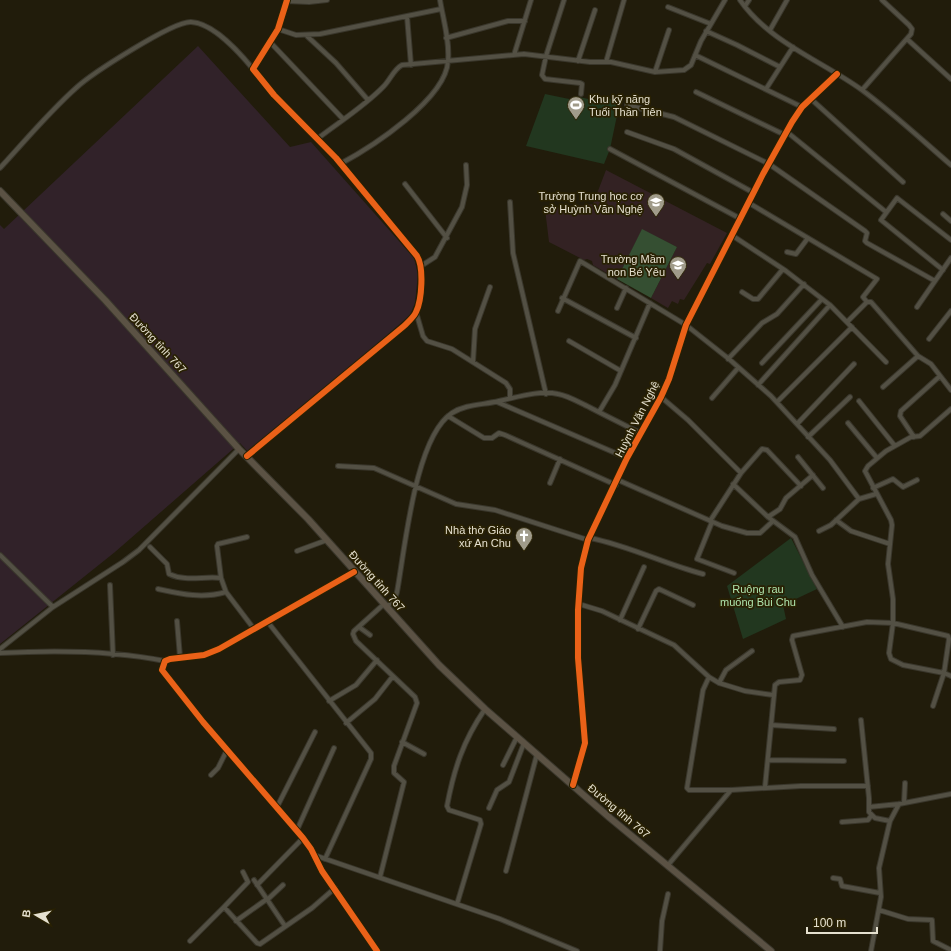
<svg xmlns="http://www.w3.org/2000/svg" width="951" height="951" viewBox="0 0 951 951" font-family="Helvetica,sans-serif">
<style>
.industrial{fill:#312229}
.education{fill:#332223}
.green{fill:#22371f}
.forest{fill:#354f32}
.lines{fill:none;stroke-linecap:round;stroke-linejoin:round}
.street-casing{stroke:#3a372c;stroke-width:6}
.primary-casing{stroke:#3a372c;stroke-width:8}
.street{stroke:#535044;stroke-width:4}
.primary{stroke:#5b5244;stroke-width:6}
.cycleway-casing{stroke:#292103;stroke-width:8}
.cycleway{stroke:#ea6118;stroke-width:6}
.labels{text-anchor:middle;stroke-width:3.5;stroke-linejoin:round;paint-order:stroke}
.poi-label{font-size:11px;fill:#e5e0cf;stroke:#292103;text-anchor:end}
.street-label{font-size:11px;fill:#e5e0cf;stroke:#292103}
.park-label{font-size:11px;fill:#aee4ad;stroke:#292103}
</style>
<rect width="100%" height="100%" fill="#211c0b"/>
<!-- industrial -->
<path class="industrial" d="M198,46L290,147L311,142L414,258L418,274L415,303L410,315L251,455L240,443L115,552L0,644V225L4,229Z"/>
<!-- education -->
<path class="education" d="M606,170L727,233L710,264L707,263L684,300L680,299L678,304L672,301L668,308L651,298L677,247L642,230L617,279L593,265L592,261L587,259L584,260L549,242L545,209L593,204Z"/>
<!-- green -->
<path class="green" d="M545,94L574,100L575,96L606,103L607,98L620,101L610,149L604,164L526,146Z
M791,538L817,589L783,605L786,619L743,639L727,586Z"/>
<!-- forest -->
<path class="forest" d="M642,229L677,247L651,298L617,279Z"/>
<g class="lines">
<!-- street casing -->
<g class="street-casing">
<path id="street" d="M564,0L546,56L542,75L545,79L580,83L582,84L581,94
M740,0C769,42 822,61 862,90C893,113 922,140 951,165
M286,1L309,2L327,0
M745,6L749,0
M668,7L711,24
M407,16L411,65
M278,29L296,35L320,34L441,9
M770,30L787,0
M706,31L737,45L780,67
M307,36L336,63L368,100
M446,38L508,21H525
M907,39L951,79
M270,42L343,119
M514,55L531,0
M695,55L802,107
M578,61L595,10
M606,62L624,0
M655,72L669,30
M766,89L793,47
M862,90L911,34L912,29L909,25L882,0
M696,92L785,135
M811,99L903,182
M627,105L674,117L769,164L865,231L867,233L865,241L867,243L935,281L951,258
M627,132L674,149L754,193
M787,132L886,212
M317,139C339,122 365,106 384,86C390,80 394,69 402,65L524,54L590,62H611L655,72L684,70L691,65L701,41L725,0
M610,149L741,219
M340,164C372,147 446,99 448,61C450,41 443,19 440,0
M0,168C25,141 49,112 76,88C91,74 173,21 191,22C213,23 240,53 253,69
M405,184L447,238
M510,202L513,253L546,394
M749,203L877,279L863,297L867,302
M943,214L951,221
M733,236L786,271L830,305L886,362
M787,252L796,254L808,238
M421,266L435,257L462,207L467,185L466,165
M943,270L881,220L897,198L951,240
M742,292L753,299H758L783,269
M562,298L636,338
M917,307L935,281
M617,308L626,288
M558,311L580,261L686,325L729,359L771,396L830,460L859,499
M416,312L423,336L427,341L452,349L506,383L510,389V398
M847,322L867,302H871L918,356L931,364L951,390
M929,339L951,311
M569,341L621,371
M728,359L762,323L777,314L804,284
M473,362L475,329L490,287
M762,363L822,299
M758,385L830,305
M883,387L918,356
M661,397L688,420L741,473
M712,398L738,368
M859,401L895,446
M497,402L627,458
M777,402L852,327
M599,412L615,385L650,303
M448,416L484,438H492L499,433L505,435L616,485
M848,423L877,458
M797,424L854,364
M808,437L850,397
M914,437L900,416L901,411L940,376
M247,456L404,326C408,322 414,317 416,312C422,300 424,267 417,256L336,158L274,95L253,69L278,29L287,0
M798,457L823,488
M338,466L374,468L456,504L495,510L588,540
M618,480L722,526L747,533H760L773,521
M550,483L560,459
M733,484L768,517L795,537L812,575L843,627
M873,488L893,479L903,487L917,480
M768,517L780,509L786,498L813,475
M836,520L851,531L890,544
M710,521L741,473L762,449L767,450L801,486
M712,522L697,559L734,573
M819,531L831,525L859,499L876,494
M247,537L218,544L217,546L221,578L226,592L254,629
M590,538C630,546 664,564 703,574
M150,547L167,564L169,574C186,582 203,576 221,578
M297,551L327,540
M0,555L53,607
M354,572L219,649L204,655L170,659L165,661L162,670L203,722L303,838L311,849L322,871L377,951
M110,585L113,655
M158,589C181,594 202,599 226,592
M579,604L602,611L674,645L709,677L719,683L745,691L773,695
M387,607L395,598L397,592C405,549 415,437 452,413C466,404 483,405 499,401C518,397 539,390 558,394C569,396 580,403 589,407C606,416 623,424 640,433
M620,620L644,567
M177,621L180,657
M267,621L371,753V759L325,859
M359,627L370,635
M638,629L656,591L659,589L693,605
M0,649L53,607L123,562L139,550L239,449
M0,653C54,650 111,650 165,661
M709,677L703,690L687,788L689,790H731L801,786H868
M719,683L726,670L752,651
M329,701L356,685L377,660
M933,706L944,673L903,665L891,659L889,653L893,623V599L888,564L892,525L891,520L865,471L868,466L886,451L911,437L920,436L951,409
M861,720L869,798V812L875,818L890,821
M346,723L375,699L393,676
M771,725L834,729
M402,742L424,754
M768,760L844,761
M503,765L517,737
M211,775L218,768L227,750
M573,785L585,743L578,658V610L581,568L588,540L627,458L661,397L669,379L686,325L763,174L792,122L802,107L837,74
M765,787L775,685L779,682L800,680L802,675L792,640L793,636L867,622L893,623L944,635L948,636L949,639L944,673L951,676
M904,803L905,783
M277,807L315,732
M869,807L899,804L951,794
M489,808L497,790L509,782L524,743
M842,822L868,820L871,816
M297,830L334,748
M314,855L500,919L577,951
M668,865L731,790
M506,871L537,754
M380,877L404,782L394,773V766L417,703L415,697L356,641L353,634L354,631L384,604
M833,878L840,879L842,886L880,893
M254,880L285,926
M257,885L303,838
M267,900L283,885
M457,904L481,824L480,820L449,810L447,806C454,769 463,741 485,709
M224,907L248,882L243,872
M879,910L908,919L932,920L933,941L951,950
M236,921L267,899
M190,941L224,907L257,943L260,944L312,908L335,888
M660,951L662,921L668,894
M871,951L881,897L879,868L890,821L899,804"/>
</g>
<!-- primary casing -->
<g class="primary-casing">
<path id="primary" d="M0,191L105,300L239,449L308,519L439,665L485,709L610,818L771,951"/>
</g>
<!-- street -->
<use href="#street" class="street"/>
<!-- primary -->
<use href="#primary" class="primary"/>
<!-- cycleway casing -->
<g class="cycleway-casing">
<path id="cycleway" d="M247,456L404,326C408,322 414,317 416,312C422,300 424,267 417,256L336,158L274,95L253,69L278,29L287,0
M354,572L219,649L204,655L170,659L165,661L162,670L203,722L303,838L311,849L322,871L377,951
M573,785L585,743L578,658V610L581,568L588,540L627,458L661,397L669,379L686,325L763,174L792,122L802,107L837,74"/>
</g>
<!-- cycleway -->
<use href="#cycleway" class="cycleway"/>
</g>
<!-- icons -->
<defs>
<g id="stadium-pin" transform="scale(0.9)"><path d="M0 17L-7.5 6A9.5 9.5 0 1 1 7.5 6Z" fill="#a09b8a" stroke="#292103"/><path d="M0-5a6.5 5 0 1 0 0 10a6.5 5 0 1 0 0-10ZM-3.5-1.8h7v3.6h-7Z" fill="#fff"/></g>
<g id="school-pin" transform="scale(0.9)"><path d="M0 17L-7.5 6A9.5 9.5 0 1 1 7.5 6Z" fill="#a09b8a" stroke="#292103"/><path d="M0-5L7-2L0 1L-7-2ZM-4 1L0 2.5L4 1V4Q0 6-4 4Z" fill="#fff"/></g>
<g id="church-pin" transform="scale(0.9)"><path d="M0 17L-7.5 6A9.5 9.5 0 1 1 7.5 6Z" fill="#a09b8a" stroke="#292103"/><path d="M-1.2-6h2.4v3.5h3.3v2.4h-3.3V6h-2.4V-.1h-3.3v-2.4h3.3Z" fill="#fff"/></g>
</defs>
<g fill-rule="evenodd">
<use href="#stadium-pin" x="576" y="105"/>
<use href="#school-pin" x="656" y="202"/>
<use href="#school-pin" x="678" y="265"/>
<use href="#church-pin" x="524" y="536"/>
</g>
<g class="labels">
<!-- poi labels -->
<g class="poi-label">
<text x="589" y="103" text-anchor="start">Khu kỹ năng<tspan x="589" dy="13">Tuổi Thần Tiên</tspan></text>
<text x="643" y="200">Trường Trung học cơ<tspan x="643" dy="13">sở Huỳnh Văn Nghệ</tspan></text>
<text x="665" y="263">Trường Mầm<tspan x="665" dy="13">non Bé Yêu</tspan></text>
<text x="511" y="534">Nhà thờ Giáo<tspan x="511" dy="13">xứ An Chu</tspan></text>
</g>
<!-- street labels -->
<g class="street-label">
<text transform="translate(158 343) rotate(47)" y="4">Đường tỉnh 767</text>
<text transform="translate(637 419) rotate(-63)" y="4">Huỳnh Văn Nghệ</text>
<text transform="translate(377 581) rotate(48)" y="4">Đường tỉnh 767</text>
<text transform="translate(619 811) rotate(40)" y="4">Đường tỉnh 767</text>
</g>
<!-- park labels -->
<g class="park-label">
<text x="758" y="593">Ruộng rau<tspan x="758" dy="13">muống Bùi Chu</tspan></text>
</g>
</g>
<!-- north arrow -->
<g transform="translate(36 915) rotate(279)" stroke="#292103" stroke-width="3" paint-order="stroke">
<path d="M0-3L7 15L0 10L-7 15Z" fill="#e5e0cf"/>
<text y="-6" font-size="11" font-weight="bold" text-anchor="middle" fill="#e5e0cf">B</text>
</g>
<!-- scale -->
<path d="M807 927v6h70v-6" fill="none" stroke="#e5e0cf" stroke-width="2"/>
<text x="813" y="927" font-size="12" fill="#e5e0cf" stroke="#292103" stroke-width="3" paint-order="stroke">100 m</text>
</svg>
